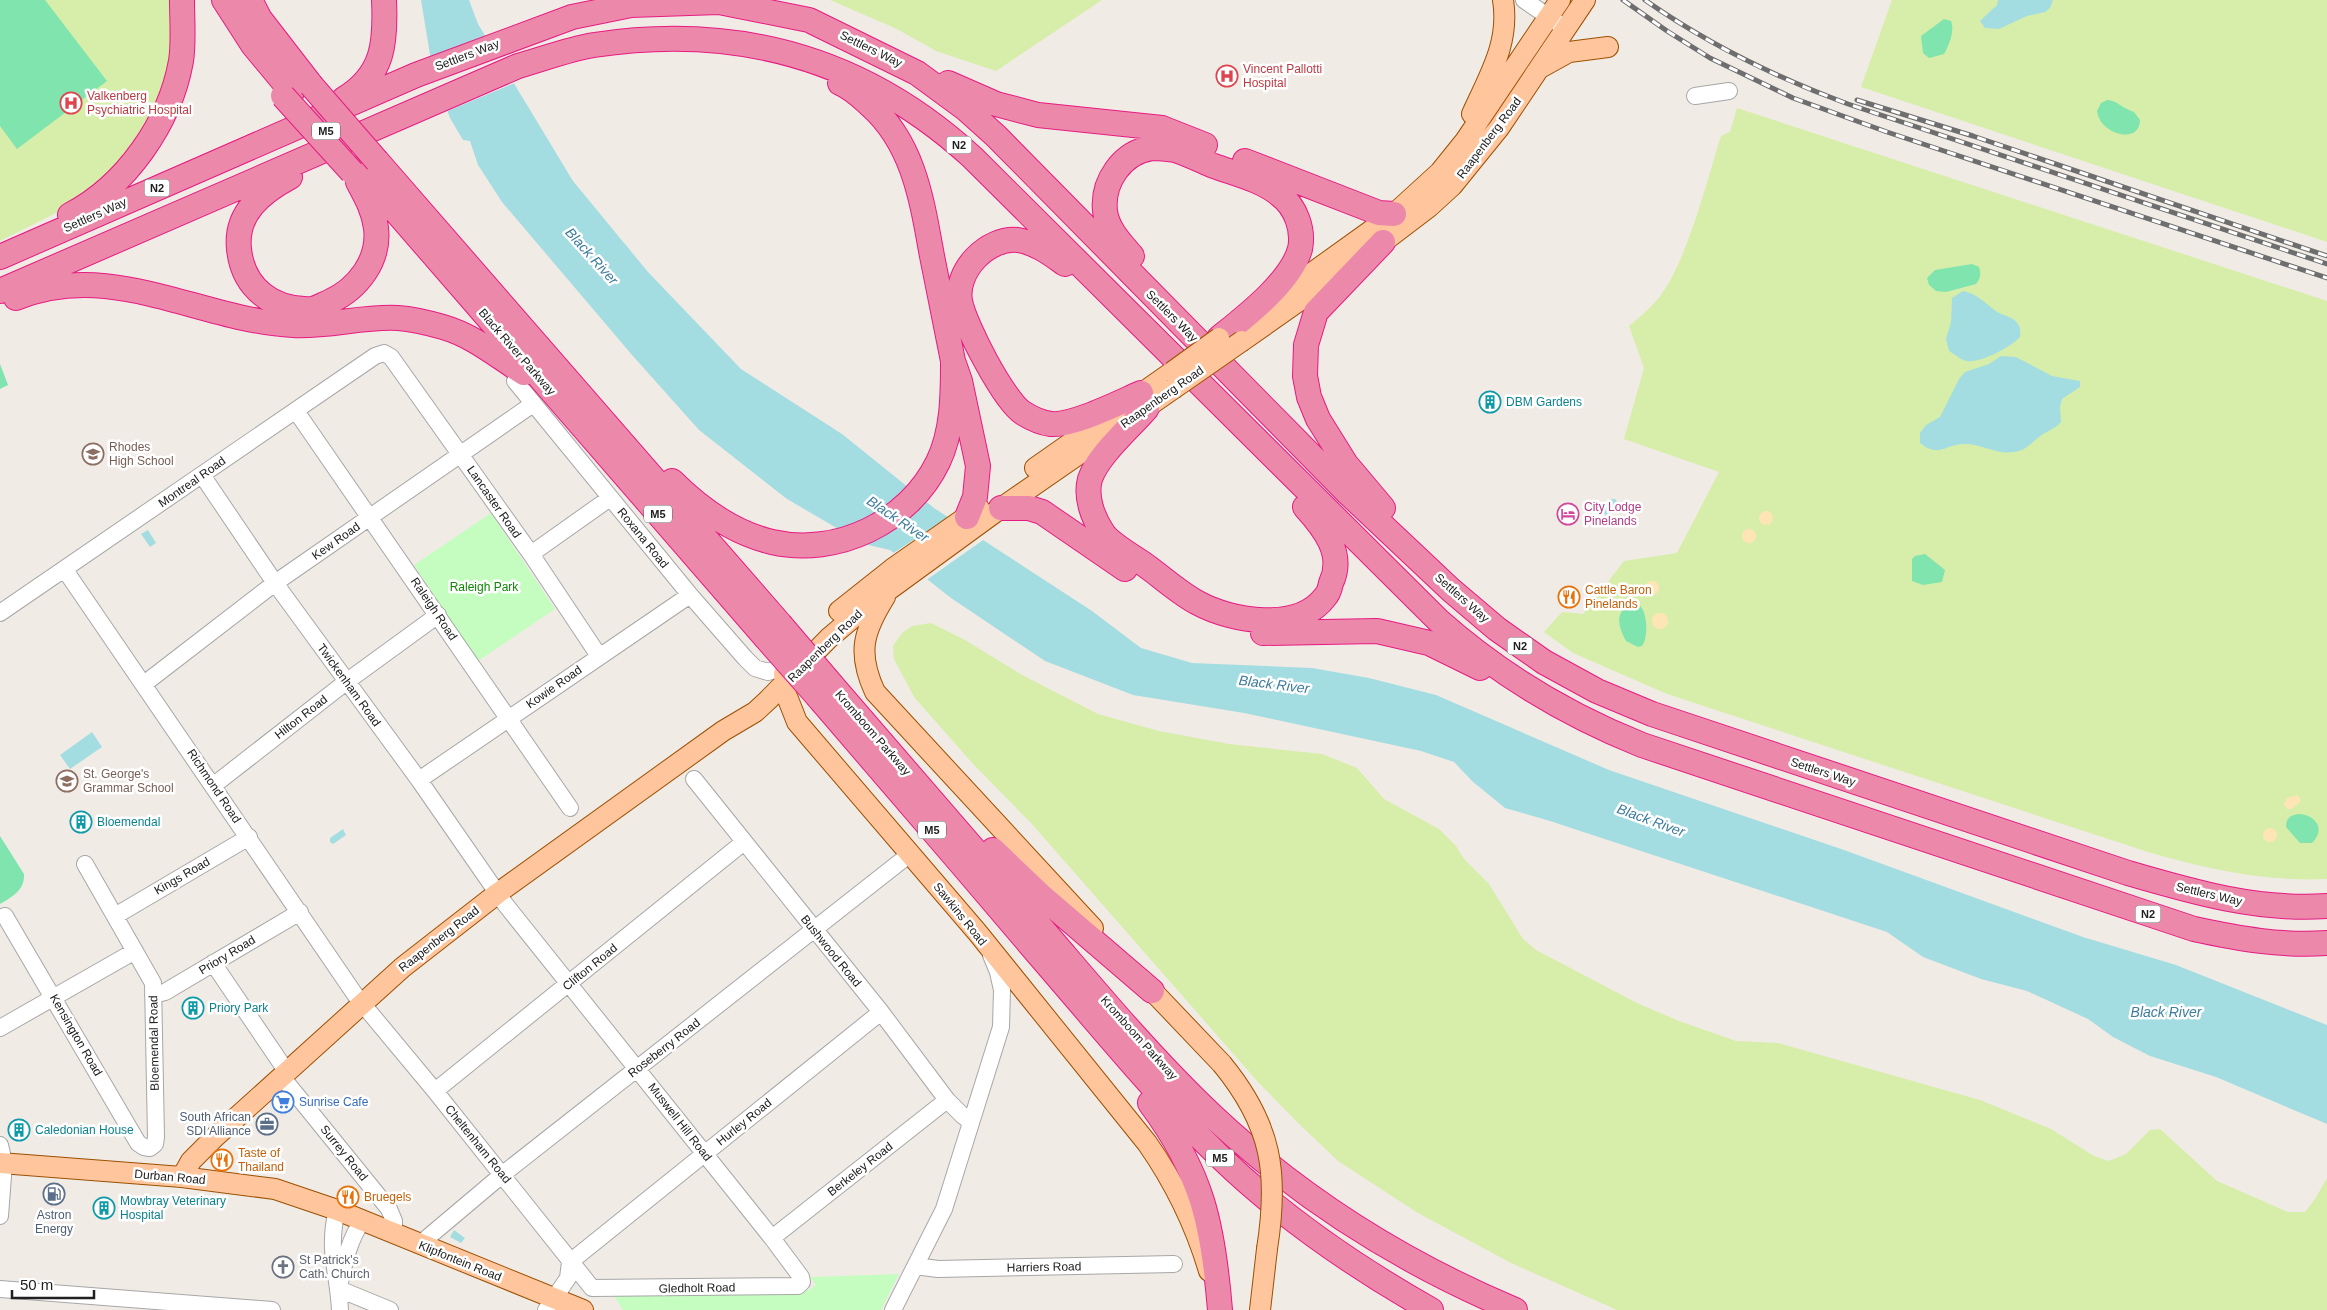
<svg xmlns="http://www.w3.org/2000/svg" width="2327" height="1310" viewBox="0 0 2327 1310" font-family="Helvetica,sans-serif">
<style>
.grass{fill:#d6eea9}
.sand{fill:#ffe5b6}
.park{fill:#c5fdc1}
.pitch{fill:#7fe4ad}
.water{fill:#a4dde1}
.pier{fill:#f1ebe6}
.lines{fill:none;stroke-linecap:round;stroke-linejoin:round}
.minor-casing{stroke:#a7a7a7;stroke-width:18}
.major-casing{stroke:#9c5000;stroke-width:22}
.highway-casing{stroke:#e61b81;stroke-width:26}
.minor{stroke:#fff;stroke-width:16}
.major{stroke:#ffc59d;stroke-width:20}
.highway{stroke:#ec89ab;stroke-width:24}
.rail-casing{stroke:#6e6e6e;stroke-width:5}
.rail{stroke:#fff;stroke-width:3;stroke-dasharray:9;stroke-linecap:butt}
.major-bridge-casing{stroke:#9c5000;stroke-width:22;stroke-linecap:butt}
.highway-bridge-casing{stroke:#e61b81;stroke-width:26;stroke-linecap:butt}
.major-bridge{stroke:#ffc59d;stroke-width:20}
.highway-bridge{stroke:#ec89ab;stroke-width:24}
.labels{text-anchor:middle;stroke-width:5;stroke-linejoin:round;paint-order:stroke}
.shield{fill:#fff;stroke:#636363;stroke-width:1}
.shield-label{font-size:11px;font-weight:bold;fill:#202020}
.street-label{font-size:12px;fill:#202020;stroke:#fff}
.health-label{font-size:12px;fill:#be3a42;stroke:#fff;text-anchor:start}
.culture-label{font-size:12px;fill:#0d838f;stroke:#fff;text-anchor:start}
.education-label{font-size:12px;fill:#785e54;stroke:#fff;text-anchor:start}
.hotel-label{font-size:12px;fill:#b23c85;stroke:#fff;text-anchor:start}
.park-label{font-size:12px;fill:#0e8705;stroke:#fff}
.food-label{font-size:12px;fill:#c56008;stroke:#fff;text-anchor:start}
.shop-label{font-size:12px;fill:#366cbe;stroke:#fff;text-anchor:start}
.service-label{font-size:12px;fill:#4e5e75;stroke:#fff;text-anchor:end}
.worship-label{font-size:12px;fill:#5b616d;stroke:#fff;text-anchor:start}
.water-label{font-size:14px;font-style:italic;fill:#3d7c9d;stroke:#fff}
</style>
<rect width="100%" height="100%" fill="#f1ebe6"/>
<!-- grass -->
<path class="grass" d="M0,0H173L175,52L159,107L122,163L64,209L0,241Z
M830,0H1102L996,71L936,51L897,29Z
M1892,0H2327V242L1861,87Z
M1737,108L2327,301V879C2265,882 2207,869 2148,852L1667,694L1573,653L1544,632L1562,612L1583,614L1624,561L1677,553L1719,472L1624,439L1644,368L1629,326C1639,318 1649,309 1657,300C1686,266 1707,180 1721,136L1730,132Z
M931,623L965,640L1022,675L1098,714L1159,731L1229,744L1322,754L1357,768L1384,799L1439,829L1456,846L1464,859L1489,884L1523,939L1536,950L1637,1003L1679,1021L1736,1041L1778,1043L1980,1100L2051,1129L2094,1156L2109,1161L2126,1154L2150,1130L2160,1129L2217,1181L2288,1212H2305L2315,1199L2327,1178V1310H1617L1511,1263L1418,1213L1338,1161L1298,1123L1258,1082L1031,823L974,765L914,697L894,659L893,646L902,633L912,626Z"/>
<!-- sand -->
<path class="sand" d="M1759 518a7 7 0 1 1 14 0a7 7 0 1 1-14 0Z
M1742 536a7 7 0 1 1 14 0a7 7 0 1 1-14 0Z
M1645 588a7 7 0 1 1 14 0a7 7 0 1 1-14 0Z
M1652 621a8 8 0 1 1 16 0a8 8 0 1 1-16 0Z
M2297,795L2300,798V802L2291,809H2287L2284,805L2287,798Z
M2263 835a7 7 0 1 1 14 0a7 7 0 1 1-14 0Z"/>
<!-- park -->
<path class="park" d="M491,513L555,609L478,661L414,565Z
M899,1274L881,1310H623L611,1291L809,1290L816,1285L810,1277Z"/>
<!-- pitch -->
<path class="pitch" d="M0,0H45L107,81L17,149L0,126Z
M1944,19L1951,21C1955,30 1949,46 1944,54L1929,58L1923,53L1921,36Z
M2107,100C2117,100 2123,109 2134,112L2140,120C2140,145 2100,135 2097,111L2101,103Z
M1972,264L1979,267C1981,274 1981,278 1976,284L1946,292L1936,291L1929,285L1927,278L1935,270Z
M0,364L8,385L0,389Z
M1925,554L1945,570L1942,582L1923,585L1912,581V559L1915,556Z
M1635,602C1648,606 1649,637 1642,646L1638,647L1626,641C1617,625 1614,610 1635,602Z
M2299,814C2316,815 2326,829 2312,843H2300L2286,827C2286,818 2290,815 2299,814Z
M0,836L24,874C25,890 12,897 0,904Z"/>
<!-- water -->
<path class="water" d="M421,0H469L478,24L573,181L648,272L741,369L842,434L934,508L1092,611L1141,648L1192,663L1312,668L1369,678L1436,695L1609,770L1844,850L2083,937L2176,965L2327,1025V1124L2216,1077L2150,1056L2113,1037L2088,1019L2027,991L1981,979L1923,957L1887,932L1550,821L1505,808L1472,781L1454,762L1421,751L1244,713L1133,695L1045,661L951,598L890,550L864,544L787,499L699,430L632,355L502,202L478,165L470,141L463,140L450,118L432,67Z
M1998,0H2053L2050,8L2045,12L2027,16L1999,29L1985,28L1980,21L1997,5Z
M1963,291C1976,293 1986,304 1996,311C2005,318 2023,316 2020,337C2011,347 1981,363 1967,361C1961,360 1954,354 1949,351L1946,339L1951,322L1952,298Z
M2001,356L2016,357L2052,376L2080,381V387L2062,399L2060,407L2061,422C2054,430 2046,431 2039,437C2030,444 2025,451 2013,452C1997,455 1980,443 1963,444C1944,445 1939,458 1920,443V433L1926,425L1940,417L1959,379L1965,372L1989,364Z
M1611,499H1615L1618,503V507L1607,517L1600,508Z
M148,530L156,543L150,547L141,534Z
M92,732L102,747L70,769L60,755Z
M343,829L346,835L333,844L330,842V838Z
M454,1230L465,1238L461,1243L450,1237Z"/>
<!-- pier -->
<path class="pier" d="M489,37L517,82L445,112L430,68Z
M951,515L986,538L925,581L892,554Z"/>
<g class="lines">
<!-- minor casing -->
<g class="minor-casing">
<path id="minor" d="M1524,0L1559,24
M1695,96L1729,91
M515,381L690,595L745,658L755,668L768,672L784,667
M296,411L570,808
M531,554L610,498
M65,570L356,996L435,1091L592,1288L798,1286L802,1282L801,1277L772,1238L505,904L419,780L275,583L202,475
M0,613L375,356L384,353L391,357L531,554L599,656
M144,684L275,583L533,404
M694,779L881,1012L947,1100L963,1116L970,1121
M419,780L690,595
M214,785L346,682L438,615
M5,916L138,1143L144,1147L150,1148L155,1144L156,1137L153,983L85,864
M115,916L249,837
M213,963L287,1072
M153,995L165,992L300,912
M0,1028L135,951
M282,1077L389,1209L394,1221V1234
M435,1091L744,842
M0,1145L4,1163L0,1216
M337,1210C327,1251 338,1271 340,1310
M772,1238L947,1100
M420,1244L503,1174L910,854
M915,1266L938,1269L1174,1264
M339,1287C344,1264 349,1239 363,1220
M0,1289L272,1310
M339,1289L390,1310
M546,1310L568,1278L570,1262L881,1012
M893,1310L944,1209L1001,1027L1002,990L998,972L991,955"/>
</g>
<!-- major casing -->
<g class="major-casing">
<path id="major" d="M1542,67L1569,52L1608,47
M1472,114C1489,76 1510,43 1503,0
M1270,303L1394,214L1440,172L1465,141L1560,0
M1242,341L1383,242L1429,207L1452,186L1499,128L1585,0
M1035,468L1172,372
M885,597C863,632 857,653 875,692L1093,928
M839,611L892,569L979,508
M784,674L786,694L797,722L977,932L1147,1143C1175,1183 1195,1224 1209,1271
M1142,980L1222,1064
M0,1163L182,1177L275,1189L337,1210L583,1310
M182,1177L191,1161L216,1136L403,967L498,893L723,731L755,712L768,700L829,638L868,605L1001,508L1173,389
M1260,1310L1267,1249"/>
</g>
<!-- highway casing -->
<g class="highway-casing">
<path id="highway" d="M224,0L253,45L292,92
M250,0L260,19L311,85
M840,83C852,88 860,96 870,105C914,144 922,201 932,256C939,291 946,326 953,361L960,381L978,466L975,497L967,517
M948,83L996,104L1038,115L1162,128L1205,145
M344,99C384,75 386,42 384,0
M377,161L780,624
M1245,161L1379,213L1394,214
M359,169L765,637
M290,177C262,192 235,213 239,249C243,288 273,311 312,309C318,308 324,304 329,302C358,289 380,260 376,228C374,211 366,197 358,182
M70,215C126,186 170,123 181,61C184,42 182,20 182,0
M1383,242L1316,312L1306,345L1305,376L1309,397L1318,419L1346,464L1383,508
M1132,256C1121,243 1107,229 1105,211C1102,182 1122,152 1152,148C1159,148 1169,149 1175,150C1188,154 1202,161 1214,166C1236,174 1262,180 1280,195C1296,207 1304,230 1300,249C1291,282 1245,317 1219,338
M0,257L416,75L572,17L631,5L719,2L809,20L917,73L966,109L996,136L1348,493L1451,590L1497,629L1544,662L1597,691L1652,714L2128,873C2193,892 2258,911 2327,906
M1065,264C1051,254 1037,243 1018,240C987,237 955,271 960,301C964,324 1004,401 1023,413C1031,418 1042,423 1051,424C1073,426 1120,402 1141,393
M0,291L518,66C543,59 569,49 594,45C738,23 865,59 972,157L1439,621C1500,675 1567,715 1642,745L2194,929C2241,939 2279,946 2327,943
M16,298C112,259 198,320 293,325C328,327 363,316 398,318C412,319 429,323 443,327C474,336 497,356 524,373
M1147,408C1130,428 1098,455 1090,479C1085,497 1093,518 1103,533C1110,544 1134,557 1145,565C1162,577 1179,593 1198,603C1231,621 1298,633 1325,597C1328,594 1330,588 1331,583C1345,554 1324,528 1305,507
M672,481C699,508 734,533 772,542C837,557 909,522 938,462C953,431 953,395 953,361
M1001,508H1029L1042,512L1125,569
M1263,633L1377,631L1429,643L1480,668
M832,685C901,765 970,844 1038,924C1089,983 1139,1044 1195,1099C1287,1190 1396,1260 1515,1310
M818,697C892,783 965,868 1038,954C1097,1022 1154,1093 1219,1156C1282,1217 1355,1267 1431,1310
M993,850L1039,894L1152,991
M1150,1103C1202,1173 1213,1224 1220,1310"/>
</g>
<!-- minor -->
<use href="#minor" class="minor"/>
<!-- major -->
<use href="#major" class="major"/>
<!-- highway -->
<use href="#highway" class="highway"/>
<!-- rail casing -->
<g class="rail-casing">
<path id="rail" d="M1623,0L1667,31L1710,58L1793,98L1887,132L2327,278
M1645,0C1709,45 1775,77 1848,104L2327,264
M1857,100L1973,136L2327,256"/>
</g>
<!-- rail -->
<use href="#rail" class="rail"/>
<!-- major-bridge casing -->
<g class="major-bridge-casing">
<path id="major-bridge" d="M1172,372L1219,338
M1173,389L1242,341
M1222,1064C1272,1125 1279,1173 1267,1249"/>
</g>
<!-- highway-bridge casing -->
<g class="highway-bridge-casing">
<path id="highway-bridge" d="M311,85L377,161
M283,96L352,172
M780,624L832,685
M765,637L818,697"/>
</g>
<!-- major-bridge -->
<use href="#major-bridge" class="major-bridge"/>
<!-- highway-bridge -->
<use href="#highway-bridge" class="highway-bridge"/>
</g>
<!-- icons -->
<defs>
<g id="hospital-ring" transform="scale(1.125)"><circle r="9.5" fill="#fff" stroke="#e0444e" stroke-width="1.5"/><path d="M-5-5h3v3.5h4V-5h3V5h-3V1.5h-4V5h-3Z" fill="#e0444e"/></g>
<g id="building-ring" transform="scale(1.125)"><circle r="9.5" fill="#fff" stroke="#0f9aa8" stroke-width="1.5"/><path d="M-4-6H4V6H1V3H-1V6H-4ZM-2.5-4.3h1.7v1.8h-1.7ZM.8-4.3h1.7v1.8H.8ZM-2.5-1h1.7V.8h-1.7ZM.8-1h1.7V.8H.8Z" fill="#0f9aa8"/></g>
<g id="school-ring" transform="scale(1.125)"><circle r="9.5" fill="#fff" stroke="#8d6e63" stroke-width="1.5"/><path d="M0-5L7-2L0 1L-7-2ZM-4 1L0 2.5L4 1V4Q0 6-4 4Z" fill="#8d6e63"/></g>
<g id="hotel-ring" transform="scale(1.125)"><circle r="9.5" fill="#fff" stroke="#d1479c" stroke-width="1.5"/><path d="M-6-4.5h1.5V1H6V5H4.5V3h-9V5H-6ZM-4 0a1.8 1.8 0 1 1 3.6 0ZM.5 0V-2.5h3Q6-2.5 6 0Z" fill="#d1479c"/></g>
<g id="restaurant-ring" transform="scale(1.125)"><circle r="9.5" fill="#fff" stroke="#e8710a" stroke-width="1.5"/><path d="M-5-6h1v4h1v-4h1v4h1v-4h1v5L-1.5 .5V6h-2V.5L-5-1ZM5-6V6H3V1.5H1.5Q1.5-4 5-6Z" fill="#e8710a"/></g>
<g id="supermarket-ring" transform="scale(1.125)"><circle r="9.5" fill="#fff" stroke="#3f7fe0" stroke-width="1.5"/><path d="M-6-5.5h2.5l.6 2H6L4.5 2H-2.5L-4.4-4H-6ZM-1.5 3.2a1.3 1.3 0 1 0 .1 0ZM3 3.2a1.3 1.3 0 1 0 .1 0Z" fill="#3f7fe0"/></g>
<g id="office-ring" transform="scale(1.125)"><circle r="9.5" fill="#fff" stroke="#5c6f8a" stroke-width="1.5"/><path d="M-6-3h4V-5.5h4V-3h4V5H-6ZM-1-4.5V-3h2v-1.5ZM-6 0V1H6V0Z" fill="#5c6f8a"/></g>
<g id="fuel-ring" transform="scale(1.125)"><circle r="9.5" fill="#fff" stroke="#5c6f8a" stroke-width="1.5"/><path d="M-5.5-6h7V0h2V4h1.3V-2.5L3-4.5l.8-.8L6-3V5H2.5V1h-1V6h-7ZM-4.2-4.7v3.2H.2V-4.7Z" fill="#5c6f8a"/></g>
<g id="church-ring" transform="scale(1.125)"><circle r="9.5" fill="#fff" stroke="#6b7280" stroke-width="1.5"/><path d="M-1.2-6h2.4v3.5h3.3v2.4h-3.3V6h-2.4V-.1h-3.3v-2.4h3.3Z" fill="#6b7280"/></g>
</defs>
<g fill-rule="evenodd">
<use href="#hospital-ring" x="1227" y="76"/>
<use href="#hospital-ring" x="71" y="103"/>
<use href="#building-ring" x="1490" y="402"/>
<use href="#school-ring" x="93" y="454"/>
<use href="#hotel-ring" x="1568" y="514"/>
<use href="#restaurant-ring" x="1569" y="597"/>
<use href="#school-ring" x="67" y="781"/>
<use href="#building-ring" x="81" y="822"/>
<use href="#building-ring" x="193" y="1008"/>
<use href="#supermarket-ring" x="283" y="1102"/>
<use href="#office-ring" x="267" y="1124"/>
<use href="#building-ring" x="19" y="1130"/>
<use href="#restaurant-ring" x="222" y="1160"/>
<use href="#fuel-ring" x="54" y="1194"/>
<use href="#restaurant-ring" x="348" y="1197"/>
<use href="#building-ring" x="104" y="1208"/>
<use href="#church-ring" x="283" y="1267"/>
</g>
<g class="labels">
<!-- shield labels -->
<g class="shield">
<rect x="312" y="122.5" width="28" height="17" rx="4"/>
<rect x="946.5" y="136.5" width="25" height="17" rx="4"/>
<rect x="144.5" y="179.5" width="25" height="17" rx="4"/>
<rect x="644" y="505.5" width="28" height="17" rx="4"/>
<rect x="1507.5" y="637.5" width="25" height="17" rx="4"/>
<rect x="918" y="821.5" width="28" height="17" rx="4"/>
<rect x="2135.5" y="905.5" width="25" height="17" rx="4"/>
<rect x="1206" y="1149.5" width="28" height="17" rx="4"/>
</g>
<g class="shield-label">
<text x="326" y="135">M5</text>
<text x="959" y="149">N2</text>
<text x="157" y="192">N2</text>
<text x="658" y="518">M5</text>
<text x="1520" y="650">N2</text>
<text x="932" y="834">M5</text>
<text x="2148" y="918">N2</text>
<text x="1220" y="1162">M5</text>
</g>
<!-- street labels -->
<g class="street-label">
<text transform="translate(871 49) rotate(26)" y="4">Settlers Way</text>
<text transform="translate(467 55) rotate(-21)" y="4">Settlers Way</text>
<text transform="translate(1489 138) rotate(-53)" y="4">Raapenberg Road</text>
<text transform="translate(95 215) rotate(-24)" y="4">Settlers Way</text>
<text transform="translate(1172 316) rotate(45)" y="4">Settlers Way</text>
<text transform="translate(517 352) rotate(49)" y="4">Black River Parkway</text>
<text transform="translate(1162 397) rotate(-35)" y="4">Raapenberg Road</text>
<text transform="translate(192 482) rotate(-35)" y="4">Montreal Road</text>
<text transform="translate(494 502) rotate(55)" y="4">Lancaster Road</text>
<text transform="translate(643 538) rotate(51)" y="4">Roxana Road</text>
<text transform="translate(336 541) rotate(-35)" y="4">Kew Road</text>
<text transform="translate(1462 598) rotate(41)" y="4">Settlers Way</text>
<text transform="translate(434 609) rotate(56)" y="4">Raleigh Road</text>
<text transform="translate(825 646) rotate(-44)" y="4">Raapenberg Road</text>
<text transform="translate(349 685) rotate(54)" y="4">Twickenham Road</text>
<text transform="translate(554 687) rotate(-35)" y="4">Kowie Road</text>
<text transform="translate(301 717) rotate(-38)" y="4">Hilton Road</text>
<text transform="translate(873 733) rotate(49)" y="4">Kromboom Parkway</text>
<text transform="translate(1823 772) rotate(18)" y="4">Settlers Way</text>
<text transform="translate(214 786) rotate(56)" y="4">Richmond Road</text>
<text transform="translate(182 876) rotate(-30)" y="4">Kings Road</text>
<text transform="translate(2209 894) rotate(13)" y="4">Settlers Way</text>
<text transform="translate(960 914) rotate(51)" y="4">Sawkins Road</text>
<text transform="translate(439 939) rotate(-38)" y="4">Raapenberg Road</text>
<text transform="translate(831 951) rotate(51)" y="4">Bushwood Road</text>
<text transform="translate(227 955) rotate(-31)" y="4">Priory Road</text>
<text transform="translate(590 967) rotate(-39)" y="4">Clifton Road</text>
<text transform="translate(76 1035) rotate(60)" y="4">Kensington Road</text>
<text transform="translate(1139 1038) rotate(48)" y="4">Kromboom Parkway</text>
<text transform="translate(154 1043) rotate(-91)" y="4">Bloemendal Road</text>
<text transform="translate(664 1048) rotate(-38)" y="4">Roseberry Road</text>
<text transform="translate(680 1122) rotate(52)" y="4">Muswell Hill Road</text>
<text transform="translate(744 1122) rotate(-39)" y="4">Hurley Road</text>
<text transform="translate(478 1144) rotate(51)" y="4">Cheltenham Road</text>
<text transform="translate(344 1153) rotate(51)" y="4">Surrey Road</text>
<text transform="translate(860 1169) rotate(-38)" y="4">Berkeley Road</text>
<text transform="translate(170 1177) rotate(5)" y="4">Durban Road</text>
<text transform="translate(460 1261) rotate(22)" y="4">Klipfontein Road</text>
<text transform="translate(1044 1267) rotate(-1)" y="4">Harriers Road</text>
<text transform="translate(697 1288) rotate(-1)" y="4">Gledholt Road</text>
</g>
<!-- health labels -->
<g class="health-label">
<text x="1243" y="73">Vincent Pallotti<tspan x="1243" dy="14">Hospital</tspan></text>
<text x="87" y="100">Valkenberg<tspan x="87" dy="14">Psychiatric Hospital</tspan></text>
</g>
<!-- culture labels -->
<g class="culture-label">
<text x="1506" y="406">DBM Gardens</text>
<text x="97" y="826">Bloemendal</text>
<text x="209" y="1012">Priory Park</text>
<text x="35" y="1134">Caledonian House</text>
<text x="120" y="1205">Mowbray Veterinary<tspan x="120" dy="14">Hospital</tspan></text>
</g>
<!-- education labels -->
<g class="education-label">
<text x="109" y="451">Rhodes<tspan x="109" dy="14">High School</tspan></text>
<text x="83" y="778">St. George's<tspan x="83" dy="14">Grammar School</tspan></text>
</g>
<!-- hotel labels -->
<g class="hotel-label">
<text x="1584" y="511">City Lodge<tspan x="1584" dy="14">Pinelands</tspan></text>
</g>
<!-- park labels -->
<g class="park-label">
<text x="484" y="591">Raleigh Park</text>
</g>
<!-- food labels -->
<g class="food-label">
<text x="1585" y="594">Cattle Baron<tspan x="1585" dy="14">Pinelands</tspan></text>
<text x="238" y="1157">Taste of<tspan x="238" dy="14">Thailand</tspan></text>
<text x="364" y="1201">Bruegels</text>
</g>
<!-- shop labels -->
<g class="shop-label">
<text x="299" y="1106">Sunrise Cafe</text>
</g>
<!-- service labels -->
<g class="service-label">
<text x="251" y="1121">South African<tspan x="251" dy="14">SDI Alliance</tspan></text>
<text x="54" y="1219" text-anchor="middle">Astron<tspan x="54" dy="14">Energy</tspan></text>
</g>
<!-- worship labels -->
<g class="worship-label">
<text x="299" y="1264">St Patrick's<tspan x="299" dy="14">Cath. Church</tspan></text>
</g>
<!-- water labels -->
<g class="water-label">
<text transform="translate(592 256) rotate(48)" y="5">Black River</text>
<text transform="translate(898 519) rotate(34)" y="5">Black River</text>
<text transform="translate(1274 684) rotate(7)" y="5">Black River</text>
<text transform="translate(1651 820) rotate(20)" y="5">Black River</text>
<text x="2166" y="1017">Black River</text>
</g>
</g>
<!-- scale -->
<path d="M12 1290v8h82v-8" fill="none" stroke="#202020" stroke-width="2.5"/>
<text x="20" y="1290" font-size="15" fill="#202020" stroke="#ffffff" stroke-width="4" paint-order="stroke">50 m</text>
</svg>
